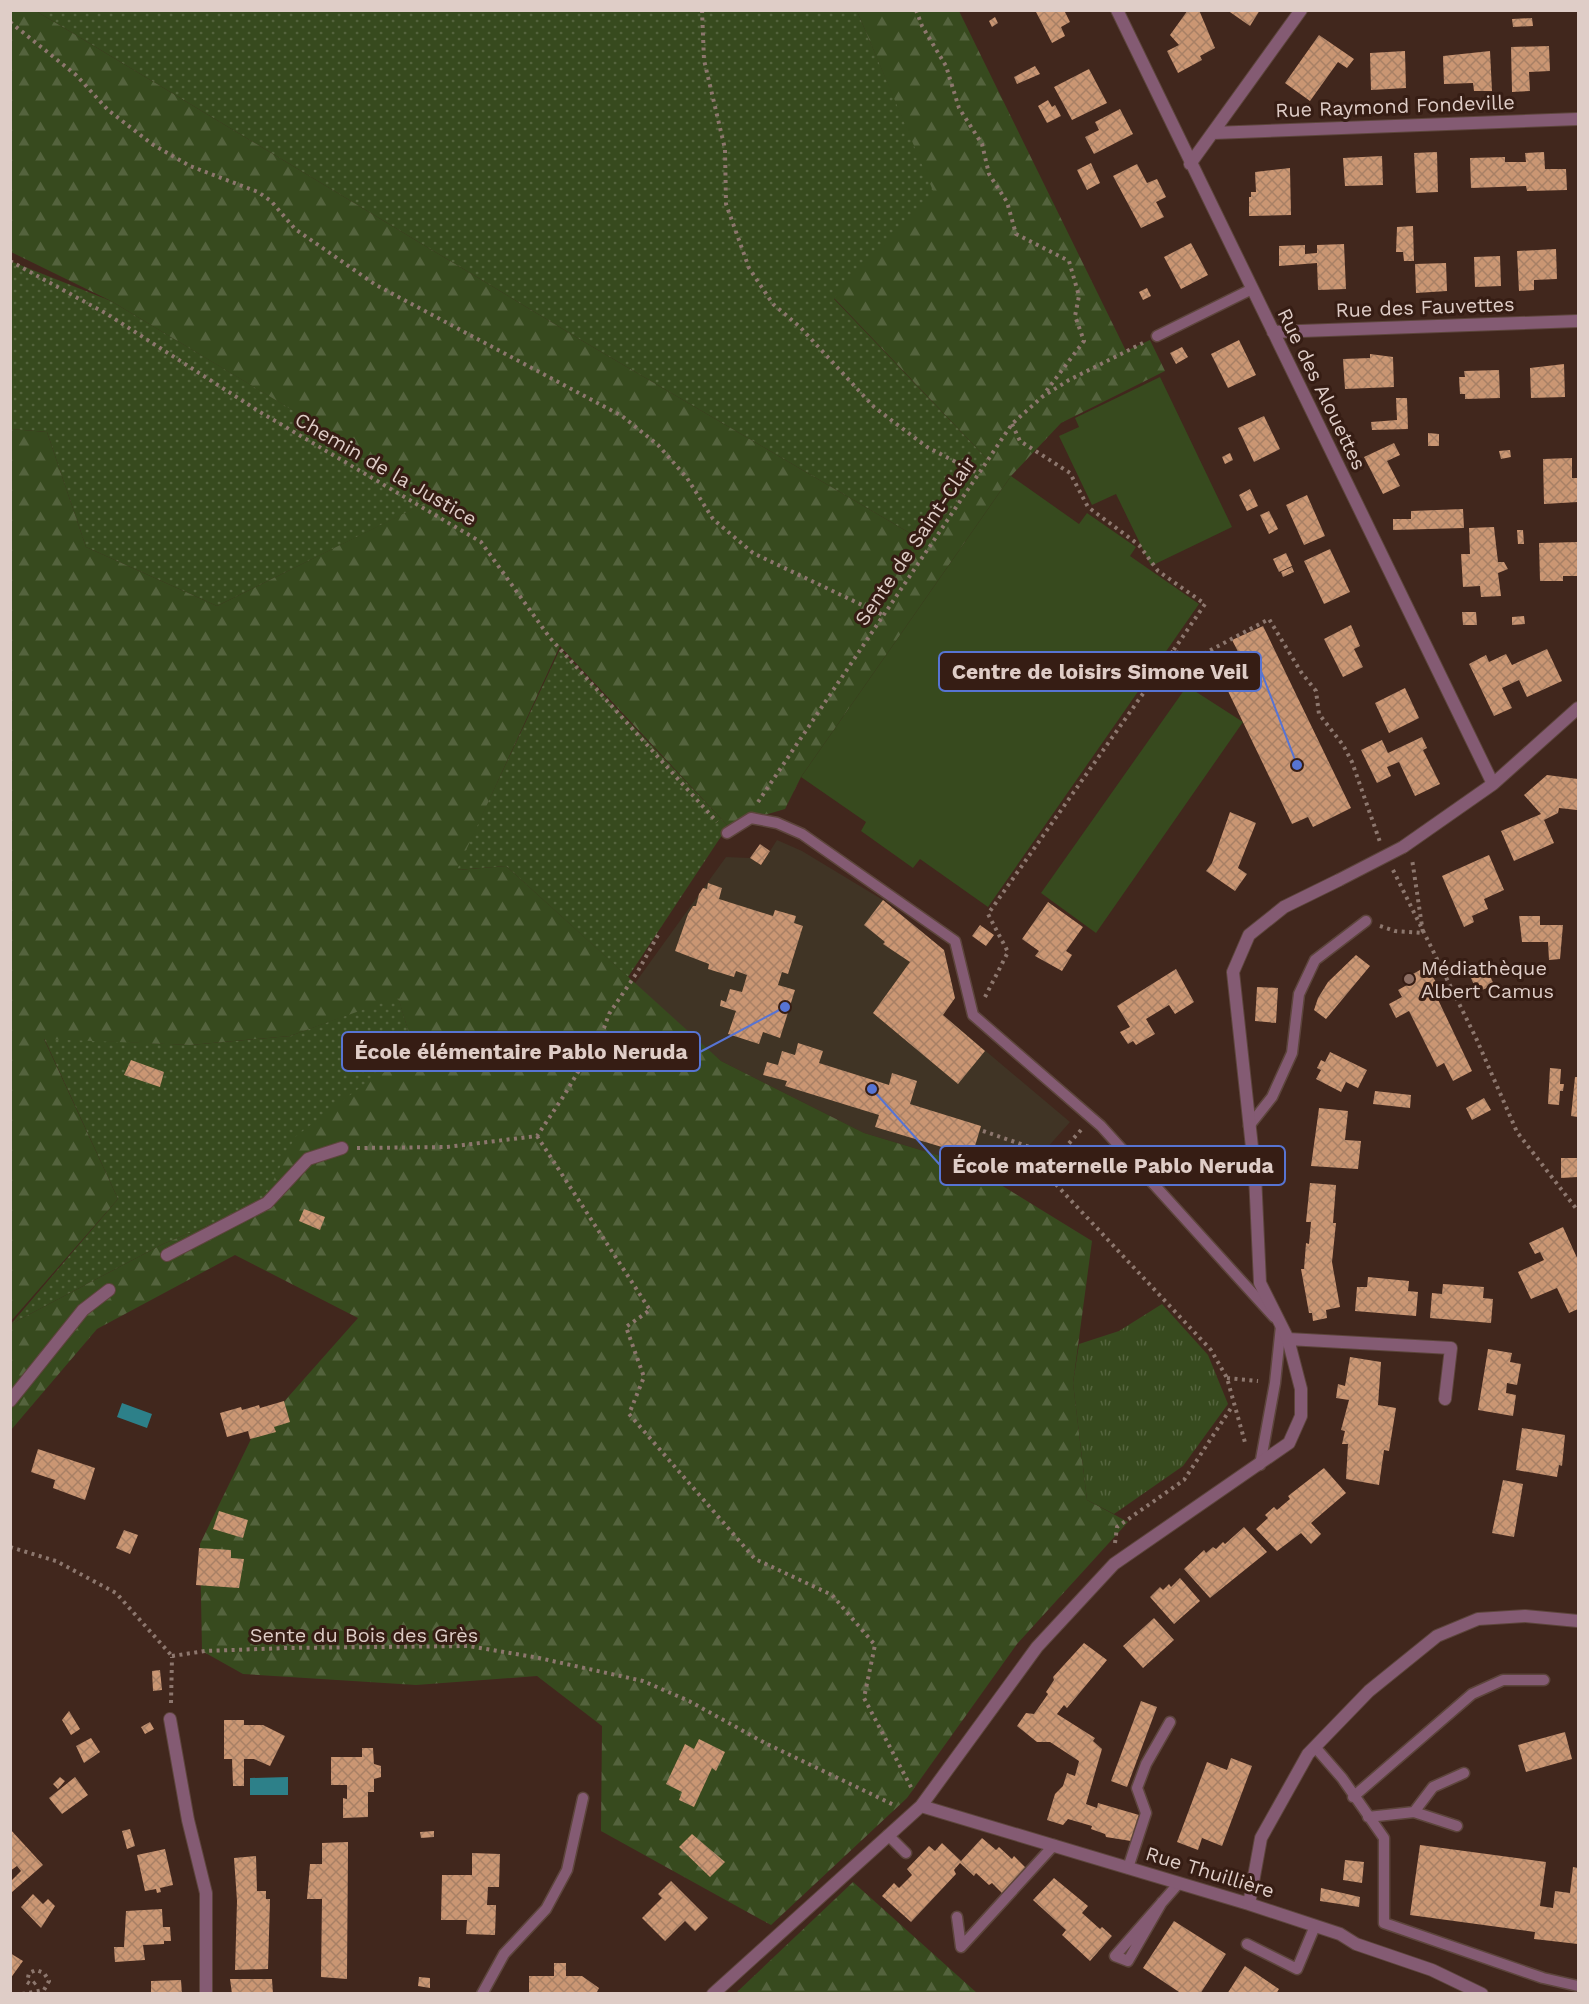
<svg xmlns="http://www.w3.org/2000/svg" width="1589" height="2004" viewBox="0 0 1589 2004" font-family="'Work Sans',sans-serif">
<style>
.education{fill:#403425}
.grass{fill:url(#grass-dots)}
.forest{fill:url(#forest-firs)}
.park{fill:url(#park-tufts)}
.garden{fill:#374a1e}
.water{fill:#2d8089}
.building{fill:url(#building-cross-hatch)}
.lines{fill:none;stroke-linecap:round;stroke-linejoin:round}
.service-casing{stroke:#5d453c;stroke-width:13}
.minor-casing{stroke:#5d453c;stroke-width:14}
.path{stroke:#8d776e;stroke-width:4;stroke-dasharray:3 4.5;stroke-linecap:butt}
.service{stroke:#845b73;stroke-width:10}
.minor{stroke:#845b73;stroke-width:12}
.minor-bridge-casing{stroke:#5d453c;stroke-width:14;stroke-linecap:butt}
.minor-bridge{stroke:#845b73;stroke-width:12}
.education-dot{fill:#8d6e63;stroke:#361d14;stroke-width:2}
.labels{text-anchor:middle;stroke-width:6;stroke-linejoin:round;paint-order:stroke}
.street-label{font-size:20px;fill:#dfcdc7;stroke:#361d14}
.poi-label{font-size:20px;fill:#dfcdc7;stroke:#361d14;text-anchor:start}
.leader{fill:none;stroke:#5774d3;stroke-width:2}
.callout-dot{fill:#5774d3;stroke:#361d14;stroke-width:2}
.callout{fill:#361d14;stroke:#5774d3;stroke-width:2}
.callout-label{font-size:21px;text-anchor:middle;font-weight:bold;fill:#dfcdc7}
</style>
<defs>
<pattern id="grass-dots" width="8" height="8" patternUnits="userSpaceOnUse" patternTransform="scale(1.5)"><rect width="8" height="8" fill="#374a1e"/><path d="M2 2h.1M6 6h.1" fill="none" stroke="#54633d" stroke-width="1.8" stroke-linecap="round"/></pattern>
<pattern id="forest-firs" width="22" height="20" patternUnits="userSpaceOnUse" patternTransform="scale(1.5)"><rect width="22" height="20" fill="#374a1e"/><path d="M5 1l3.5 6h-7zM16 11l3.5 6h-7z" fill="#54633d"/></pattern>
<pattern id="park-tufts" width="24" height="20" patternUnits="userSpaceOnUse" patternTransform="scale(1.5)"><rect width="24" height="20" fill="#374a1e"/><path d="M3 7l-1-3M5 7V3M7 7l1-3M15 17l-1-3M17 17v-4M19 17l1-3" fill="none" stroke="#54633d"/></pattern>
<pattern id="building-cross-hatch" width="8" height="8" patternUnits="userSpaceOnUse" patternTransform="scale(1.5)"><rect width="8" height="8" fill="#ca9673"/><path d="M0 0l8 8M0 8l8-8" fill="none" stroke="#a88065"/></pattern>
</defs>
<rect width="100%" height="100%" fill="#41271d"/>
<!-- education -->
<path class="education" d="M777,840L802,851L883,900L944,950L955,998L943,1015L1070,1122L1038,1158L1017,1156L967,1164L864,1133L721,1061L633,986L726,857L750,858L761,865Z"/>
<!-- grass -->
<path class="grass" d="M36,11H857L935,193L834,299L989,461L925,542L586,343Z
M10,261L111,301L438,497L217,606L86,547L47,432L11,429Z
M560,649L728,826L628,977L506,866L456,870Z
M398,996L415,1054L262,1203L163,1244L11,1324L118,1199L44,1038L190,1045L290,1036Z"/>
<!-- forest -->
<path class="forest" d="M11,11H36L586,343L925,542L989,461L834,298L934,193L857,11H959L1126,351L1150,340L1165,371L1061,423L1011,476L801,777L785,809L728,826L560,646L457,870L506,866L721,1061L864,1133L967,1164L1092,1241L1073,1383L1087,1500L1128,1522L1017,1644L907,1798L771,1925L601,1831L602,1726L537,1676L416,1685L243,1674L202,1651L200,1544L251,1439L358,1318L235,1255L97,1329L11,1430V1324L163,1244L262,1203L295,1137L366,1083L415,1054L398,997L290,1036L190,1045L44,1039L118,1199L11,1321V429L47,432L86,547L217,606L437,497L111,301L11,252Z
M853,1882L977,1993L737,1992Z"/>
<!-- park -->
<path class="park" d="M1162,1304L1208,1355L1228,1404L1183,1466L1114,1514L1087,1500L1073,1383L1079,1344L1119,1331Z"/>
<!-- garden -->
<path class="garden" d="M1160,377L1232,527L1151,566L1116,494L1092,505L1059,436L1079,427L1075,418Z
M1011,476L1079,524L1087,513L1136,547L1130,556L1199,604L988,907L920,859L913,868L861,831L866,822L801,777Z
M1187,686L1243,722L1096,933L1041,893Z"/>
<!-- water -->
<path class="water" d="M122,1403L152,1414L147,1428L117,1417Z
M288,1777V1795H250V1778Z"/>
<!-- building -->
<path class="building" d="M1035,10H1064L1070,22L1061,27L1065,36L1052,43Z
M1188,10H1199L1215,48L1200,56L1202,60L1178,73L1167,51L1179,45L1170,35Z
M1227,10H1260L1250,26Z
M995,17L998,23L992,27L989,21Z
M1532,18L1533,26L1513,27L1512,19Z
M1319,35L1354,59L1347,68L1338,62L1310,101L1285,83Z
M1549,46L1550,71L1529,72L1530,91L1512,92L1511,47Z
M1405,51L1406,88L1371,90L1370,53Z
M1490,51L1492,91H1474L1473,83L1444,84L1443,56Z
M1035,66L1040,74L1017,84L1014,77Z
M1089,69L1107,103L1072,120L1054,87Z
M1048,100L1052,107L1055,105L1061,116L1047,123L1038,106Z
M1120,109L1133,134L1094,154L1085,137L1099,130L1095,122Z
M1437,152L1438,192L1416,193L1414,153Z
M1544,152L1545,169H1566L1567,190L1527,191L1526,186L1471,188L1470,158L1505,157V162H1526L1525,153Z
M1382,156L1383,185L1345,186L1343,158Z
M1091,163L1100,183L1087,190L1077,170Z
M1137,164L1147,183L1157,179L1166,197L1156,202L1164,217L1141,228L1113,176Z
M1290,168L1291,215L1249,216V197H1251V192H1256L1255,172Z
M1413,226L1414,261H1404L1403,252H1396L1397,227Z
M1191,243L1208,275L1181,289L1164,257Z
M1344,244L1346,289L1318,290L1317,263L1279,266V246L1305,245V254L1317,253V245Z
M1556,249L1557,279L1534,280V290L1519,291L1517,251Z
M1500,256L1501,286L1475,287L1474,257Z
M1446,263L1447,291L1416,293L1415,264Z
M1147,288L1151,296L1143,300L1139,292Z
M1239,340L1256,375L1228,388L1211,354Z
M1182,347L1188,357L1176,364L1170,353Z
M1370,354L1393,357L1394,387L1345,389L1343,359L1370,358Z
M1564,364L1565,397L1531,398L1530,368Z
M1499,370L1500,398L1465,399V394H1460L1459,377H1465L1464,371Z
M1396,398H1407L1408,429L1372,430L1371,422L1397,420Z
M1264,416L1280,449L1254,462L1238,428Z
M1428,433L1439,434V446H1428Z
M1394,443L1400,455L1387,461L1400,486L1383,494L1364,457Z
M1510,450L1511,457L1501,459L1499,451Z
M1230,453L1233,460L1225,464L1222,457Z
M1572,458V478H1578V502L1544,504L1543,459Z
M1250,489L1258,506L1247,511L1239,495Z
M1307,495L1325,536L1304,545L1286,505Z
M1463,509L1464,528L1393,530V519H1411V511Z
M1269,511L1278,529L1269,534L1260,515Z
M1494,527L1498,562H1504L1508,569L1498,573L1501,596L1481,597L1480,586L1463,587L1461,554H1470L1469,528Z
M1517,530H1523L1524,544H1518Z
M1578,542V576H1563V581H1540L1539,543Z
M1330,549L1350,592L1324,604L1304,561Z
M1286,553L1292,566L1279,572L1273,559Z
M1292,567L1294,572L1283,577L1281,572Z
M1462,612H1476L1477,625H1463Z
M1524,616L1525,624L1512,625V617Z
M1351,625L1360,646L1354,649L1363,667L1343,677L1324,639Z
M1263,626L1351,808L1313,827L1308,817L1292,824L1226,687L1250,675L1232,640Z
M1547,649L1562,681L1527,697L1519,680L1502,688L1512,708L1494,716L1469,664L1486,655L1489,662L1506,654L1512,665Z
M1405,688L1419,718L1389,733L1375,703Z
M1422,737L1427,748L1423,750L1440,784L1415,796L1399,762L1387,767L1391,776L1377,783L1361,750L1382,740L1388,753Z
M1547,775L1578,779L1577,810L1559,808L1558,813L1544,820L1554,843L1514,861L1501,831L1541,814L1524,795Z
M1230,812L1256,823L1238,868L1247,874L1235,891L1206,871L1212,863Z
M760,844L770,851L761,865L750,858Z
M1489,855L1504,890L1484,899L1488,909L1472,916L1474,922L1464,927L1442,876Z
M708,883L722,888L719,899L773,916L775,910L796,916L794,923L803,926L788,974L782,972L778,985L795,990L780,1038L763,1032L759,1044L728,1034L736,1011L720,1006L721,1000L726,1002L730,989L742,992L747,975L736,971L734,977L708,969L709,964L675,951L688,914L693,906H696L699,894L703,888L707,889Z
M883,900L944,950L955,998L943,1015L985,1051L958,1084L873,1013L910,962L883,944L885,942L864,925Z
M1048,902L1083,927L1066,951L1072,955L1062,971L1035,956L1039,951L1022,939Z
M1519,916H1540V925H1563L1560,959L1549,960L1548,942H1522Z
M980,925L994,935L986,946L972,936Z
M1356,955L1370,966L1326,1019L1314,1010L1318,998L1328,982Z
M1427,966L1437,984L1432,987L1472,1071L1453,1081L1444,1063L1437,1067L1409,1011L1396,1018L1389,1004L1402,997L1398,990L1407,985L1404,979Z
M1176,969L1194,1002L1175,1014L1169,1005L1146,1019L1155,1034L1136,1045L1133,1041L1128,1044L1120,1032L1130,1027L1117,1006Z
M1488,971L1494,985L1477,992L1471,978Z
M1257,987L1278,988L1276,1023L1255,1021Z
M798,1043L823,1051L819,1063L889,1085L892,1073L917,1081L910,1104L981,1126L972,1156L875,1127L879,1115L785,1086L787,1081L763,1075L767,1062L778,1065L782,1051L795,1055Z
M1330,1052L1367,1070L1358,1088L1346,1082L1341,1092L1316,1079L1321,1070L1317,1068L1321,1060L1325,1062Z
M131,1060L164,1072L160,1087L124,1075Z
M1550,1068L1561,1069L1560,1084H1564L1563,1091H1560L1559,1105L1548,1104Z
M1575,1077H1578V1117L1571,1116Z
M1375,1091L1411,1095L1410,1108L1373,1104Z
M1484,1098L1491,1110L1472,1120L1466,1108Z
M1319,1108L1348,1111L1345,1140L1361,1141L1358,1169L1311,1166Z
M1561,1158H1578V1177L1561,1178Z
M1310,1183L1336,1185L1333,1223H1336L1332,1262L1340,1307L1326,1310L1327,1318L1313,1321L1312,1313H1309L1301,1269H1304L1306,1243L1309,1244L1311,1222H1306Z
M304,1209L325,1217L320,1230L299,1221Z
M1563,1227L1578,1260V1309L1569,1313L1557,1288L1531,1299L1518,1272L1544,1260L1540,1252L1535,1254L1529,1243Z
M1368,1277L1409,1281L1408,1291L1418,1292L1416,1316L1355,1311L1357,1287H1367Z
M1443,1284L1484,1287L1483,1298L1493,1299L1491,1323L1430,1318L1432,1293L1442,1294Z
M1488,1349L1512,1353L1510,1362L1521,1364L1517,1385L1507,1383L1506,1393L1516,1395L1513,1416L1478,1410Z
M1350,1357L1381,1362L1378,1405L1396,1408L1389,1451L1384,1450L1379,1485L1346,1479L1348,1444H1342L1345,1431L1341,1430L1349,1400L1336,1398L1338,1384L1345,1386Z
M284,1401L290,1422L274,1427L276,1432L250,1439L248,1431L227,1437L220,1413L241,1407L242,1410L259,1405L260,1408Z
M1522,1428L1565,1435L1562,1466L1559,1465L1557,1477L1516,1470Z
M38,1449L95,1468L85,1500L53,1488L55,1480L31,1472Z
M1324,1468L1346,1493L1311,1523L1321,1534L1311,1544L1301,1533L1277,1551L1256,1529L1268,1518L1265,1515L1274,1507L1277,1510L1290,1499L1288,1496Z
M1503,1480L1523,1484L1514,1537L1492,1533Z
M219,1511L248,1520L243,1538L213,1529Z
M1244,1527L1267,1552L1210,1598L1184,1569L1204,1550L1206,1553L1213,1547L1216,1549L1223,1542L1225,1544Z
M124,1530L138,1535L130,1554L116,1548Z
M199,1548L231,1550V1558L244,1559L239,1588L196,1585Z
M1180,1578L1200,1601L1174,1624L1150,1597L1160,1587L1163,1590L1169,1584L1171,1587Z
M1154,1618L1174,1640L1143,1668L1123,1646Z
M1084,1643L1107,1660L1067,1708L1064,1705L1057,1714L1095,1738L1093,1741L1102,1749L1086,1804L1097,1808L1098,1803L1139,1815L1131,1841L1106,1837L1105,1834L1091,1829L1092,1826L1068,1819L1063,1825L1047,1820L1055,1794L1063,1786L1067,1773L1075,1776L1079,1761L1050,1742H1037L1017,1726L1026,1713L1034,1714L1048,1694L1046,1692L1054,1680L1053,1677Z
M160,1670L162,1690L153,1691L152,1671Z
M1141,1701L1157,1707L1127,1787L1111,1781Z
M69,1711L80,1729L71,1735L62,1720Z
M224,1720H244V1725H263L285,1736L270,1766L254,1759H244V1786H233L232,1759H224Z
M150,1722L154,1729L145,1734L141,1727Z
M1565,1732L1572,1759L1526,1772L1518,1745Z
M91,1738L100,1752L84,1763L76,1746Z
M699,1739L725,1752L716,1771L712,1768L694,1807L679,1800L682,1792L666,1784L685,1744L694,1749Z
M362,1748H373L374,1764L381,1766V1777L374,1779V1792H368V1817L343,1818V1798L347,1799V1785H331V1757H362Z
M1231,1758L1252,1766L1222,1846L1202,1838L1198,1850L1177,1842L1207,1762L1227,1770Z
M60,1777L65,1781L58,1789L53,1784Z
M75,1777L88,1795L62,1814L49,1798Z
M10,1829L43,1865L12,1892L10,1878L12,1880L21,1871L17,1866L10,1871Z
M130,1829L135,1846L127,1849L122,1831Z
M434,1831V1837L421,1838L420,1832Z
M692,1834L725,1862L710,1877L679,1847Z
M982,1838L996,1850L999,1847L1012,1859L1014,1856L1028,1870L1005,1896L992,1883L989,1885L976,1873L974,1876L960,1863L954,1870L956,1874L911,1922L882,1896L894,1883L899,1888L912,1875L907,1869L929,1846L935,1851L942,1843L961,1861Z
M348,1842L347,1979L321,1977L322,1899H307L310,1864H322V1843Z
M1420,1845L1546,1862L1540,1906L1553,1908L1555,1891L1570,1893L1573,1867L1578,1868V1944L1534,1939L1535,1932L1410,1915Z
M165,1849L173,1885L160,1888L161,1892L157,1893L156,1889L145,1891L137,1855Z
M472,1853L500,1854L499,1887H488L487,1905H496L495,1935L466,1934L467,1920H441L442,1875H472Z
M256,1856L257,1891H266V1899H270L268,1969L235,1970L237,1901L234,1858Z
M1345,1860L1364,1862L1362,1883L1343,1880Z
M1054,1878L1088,1906L1082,1913L1100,1929L1102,1927L1112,1936L1090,1961L1062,1935L1066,1930L1033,1900Z
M671,1881L708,1918L695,1931L685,1921L665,1941L642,1918L662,1898L658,1894Z
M1321,1888L1360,1897L1359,1907L1320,1901Z
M33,1894L43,1904L48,1899L55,1906L41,1928L21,1907Z
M162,1909L163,1927H170L171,1941H164V1944L143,1945L145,1960L115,1962L114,1947H124L126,1911Z
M1174,1921L1226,1954L1200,1994H1182L1143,1968Z
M10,1953L23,1961L10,1979Z
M554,1963H566V1976H582L599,1988L596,1994H529V1976H554Z
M1245,1966L1279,1989L1276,1994H1227Z
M419,1977L430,1978V1988L418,1986Z
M230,1979H272L273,1994H232Z
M181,1980L182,1994H151V1981Z"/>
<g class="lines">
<!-- service casing -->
<g class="service-casing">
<path id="service" d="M1157,336L1252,289
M727,833L751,818L777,823L802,834L955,941L973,1015L1101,1126L1274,1317
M1249,1126L1272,1097L1292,1053L1299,994L1315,960L1366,921
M1260,1465L1275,1383L1281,1326
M1315,1747L1342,1778L1384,1838V1923L1543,1978L1578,1986
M1353,1797L1472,1694L1503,1680H1544
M1414,1812L1457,1826
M1368,1817L1414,1812L1433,1787L1464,1773
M888,1835L906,1853
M1128,1868L1146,1813L1137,1788L1146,1764L1170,1722
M1162,1902L1128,1961L1115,1956L1179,1883
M957,1917L961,1947L1054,1845
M1247,1944L1297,1969L1315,1926
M482,1994L504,1954L546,1909L567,1870L583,1798"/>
</g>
<!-- minor casing -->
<g class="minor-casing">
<path id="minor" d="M1117,10L1493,784
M1213,133L1578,119
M1190,164L1301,10
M1273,332L1578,321
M1403,847L1493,784L1578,708
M167,1255L267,1203L308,1159L342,1148
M1288,1339L1451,1348L1445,1399
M10,1401L83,1310L109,1290
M170,1719L188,1820L206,1893V1994
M921,1806L1249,1904L1340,1934L1356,1944L1432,1970L1482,1994
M1249,1904L1261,1838L1308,1754L1369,1691L1437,1636L1478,1619L1525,1616L1578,1621
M713,1994L921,1806L1037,1647L1114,1564L1289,1443L1301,1416V1389L1288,1339L1260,1283L1255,1175L1233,972L1249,935L1284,907L1339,880"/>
</g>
<!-- path -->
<path class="path" d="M702,10L704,60L725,149L726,204L749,268L773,304L800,327L874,407L927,447L979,474
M916,10L922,26L946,66L959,108L982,144L989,174L1007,202L1016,234L1069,261L1079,296L1075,316L1084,341L1044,394
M10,22L76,75L108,110L152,144L190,166L258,192L271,201L295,229L376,285L622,416L658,445L687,478L713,519L753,553L883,615
M10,261L107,314L260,412L481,542L550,638L717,822
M1012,424L1020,441L1070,473L1088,507L1139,545L1158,571L1205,604L1173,651L1194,659L1269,619L1301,672L1316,691L1319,714L1343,745L1352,762L1380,842
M758,802L1012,424L1042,397L1069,380L1143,343
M1393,870L1476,1038L1517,1132L1578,1211
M1380,926L1395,931L1423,933L1412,859
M985,997L1008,952L988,914L1173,651
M1081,1130L1053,1161L1050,1178L1211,1350L1227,1378L1246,1446
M983,1131L1044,1152L1059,1153
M537,1136L650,1310L626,1327L644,1377L629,1414L755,1559L832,1595L875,1645L864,1698L912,1789
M357,1148L447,1147L537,1136L565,1094L604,1028L609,1014L638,971L658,935
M1227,1378L1258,1381
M1115,1543L1117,1527L1184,1480L1233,1405
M10,1547L56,1561L116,1593L172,1656
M172,1656L205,1651L287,1648L469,1646L539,1658L643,1681L689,1701L765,1743L896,1806
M171,1703L172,1657
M22,1994L44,1990L49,1981L44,1973L36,1970L29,1973L27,1982L32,1985L37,1981"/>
<!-- service -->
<use href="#service" class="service"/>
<!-- minor -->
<use href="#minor" class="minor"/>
<!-- minor-bridge casing -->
<g class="minor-bridge-casing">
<path id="minor-bridge" d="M1339,880L1403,847"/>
</g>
<!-- minor-bridge -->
<use href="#minor-bridge" class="minor-bridge"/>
</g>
<!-- markers -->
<circle class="education-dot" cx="1409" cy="979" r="6"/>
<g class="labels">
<!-- street labels -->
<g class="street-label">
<text transform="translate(1395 106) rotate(-2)" y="7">Rue Raymond Fondeville</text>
<text transform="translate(1425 307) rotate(-2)" y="7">Rue des Fauvettes</text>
<text transform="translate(1322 389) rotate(64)" y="7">Rue des Alouettes</text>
<text transform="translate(386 469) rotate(30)" y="7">Chemin de la Justice</text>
<text transform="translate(915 541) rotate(-56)" y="7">Sente de Saint-Clair</text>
<text x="364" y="1642">Sente du Bois des Grès</text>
<text transform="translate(1210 1872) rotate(17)" y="7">Rue Thuillière</text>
</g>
<!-- poi labels -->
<g class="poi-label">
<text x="1421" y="975">Médiathèque<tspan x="1421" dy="23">Albert Camus</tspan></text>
</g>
</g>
<!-- callouts -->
<path class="leader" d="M1297 765L1261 671M785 1007L700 1052M872 1089L940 1165"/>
<g class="callout-dot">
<circle cx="1297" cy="765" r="6"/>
<circle cx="785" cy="1007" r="6"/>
<circle cx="872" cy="1089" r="6"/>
</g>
<g class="callout">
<rect x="939" y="652" width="322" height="39" rx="6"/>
<rect x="342" y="1032" width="358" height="39" rx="6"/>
<rect x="940" y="1146" width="345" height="39" rx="6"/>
</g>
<g class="callout-label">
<text x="1100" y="679">Centre de loisirs Simone Veil</text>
<text x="521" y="1059">École élémentaire Pablo Neruda</text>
<text x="1113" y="1173">École maternelle Pablo Neruda</text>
</g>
<!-- border -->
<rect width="1589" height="2004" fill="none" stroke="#dfcdc7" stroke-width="24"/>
</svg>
